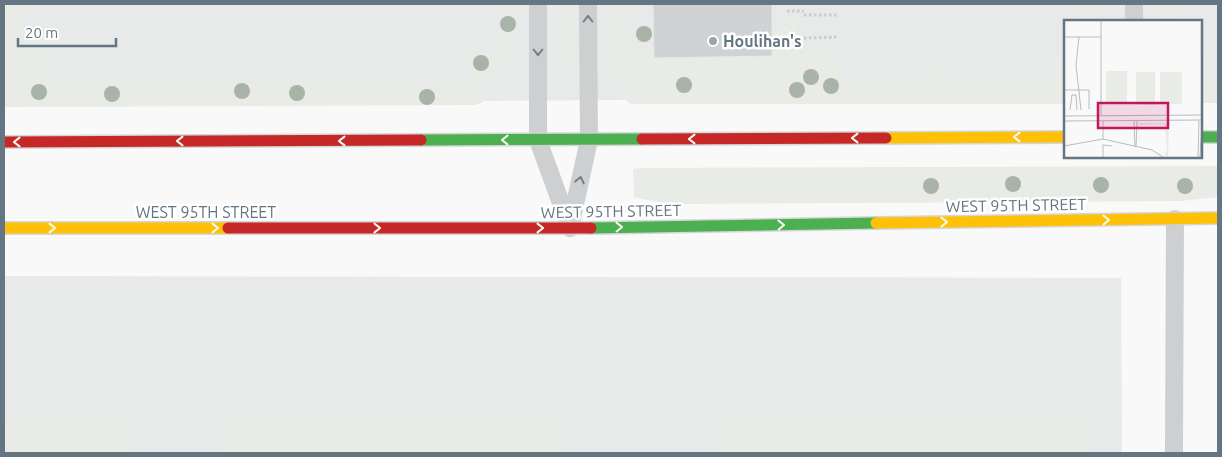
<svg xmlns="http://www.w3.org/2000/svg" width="1222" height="457" viewBox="0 0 1222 457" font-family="Ubuntu,sans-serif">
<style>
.built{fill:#e8e9e9}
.green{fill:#e8ebe6}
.building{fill:#d0d2d3;stroke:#e8e8e8}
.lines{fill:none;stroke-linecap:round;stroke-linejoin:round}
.fast-casing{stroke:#d5d6d7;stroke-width:14}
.slow-casing{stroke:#d5d6d7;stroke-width:14}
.jam-casing{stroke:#d5d6d7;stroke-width:14}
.path{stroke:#cbcccd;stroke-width:3;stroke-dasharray:2.5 2.5;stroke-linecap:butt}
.lane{stroke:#cecfd0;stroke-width:18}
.fast{stroke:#4caf50;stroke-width:11}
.slow{stroke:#ffc107;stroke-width:11}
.jam{stroke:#c62828;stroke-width:11}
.tree{fill:#a9b3a7}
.oneway{stroke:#707f8b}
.oneway2{stroke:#f6fbf6}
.poi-dot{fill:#99a4ac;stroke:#fff;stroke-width:2}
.labels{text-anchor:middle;stroke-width:5;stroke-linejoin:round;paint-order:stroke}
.poi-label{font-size:16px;font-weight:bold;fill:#657683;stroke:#fff;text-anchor:start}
.street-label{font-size:16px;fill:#657683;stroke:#fff}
.inset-road{fill:none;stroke:#b5bdc3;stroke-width:1}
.view{fill:#c2185b;fill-opacity:0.15;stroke:#c2185b;stroke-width:2.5}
.inset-edge{fill:none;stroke:#657683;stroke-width:2.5}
</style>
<rect width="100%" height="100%" fill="#f9f9f9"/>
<!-- built -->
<path class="built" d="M4,4H1218V96H1201V21H1066V97L4,104Z
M4,276L1121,278L1122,453H4Z"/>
<!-- green -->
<path class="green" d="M4,4H22L21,48H49L50,83H470V55H503V4H515L519,63L483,81V102L475,105L4,107Z
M562,4H570V74L568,77L563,74Z
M616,4H628L629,46L631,51H655L674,57H772V26H788L789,20H798L799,54L838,56L840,82H932L933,58L940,57L943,59L944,82H1049L1051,54L1066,55V104H630C609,82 617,33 616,4Z
M1076,4H1097V21H1076Z
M1158,4H1179V21H1158Z
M1201,55L1206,56V81H1218V103H1201Z
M1218,166V197L1181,201L665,204L634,197L633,169L641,168Z
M219,421L564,423V453H219Z
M715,422L1088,423V453H715Z
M4,424H131V453H4Z"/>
<!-- building -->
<path class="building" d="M653,4H772V56L654,58Z"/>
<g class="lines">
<!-- fast casing -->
<g class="fast-casing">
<path id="fast" d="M1201,137H1218
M421,140L642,139
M591,228L876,223"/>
</g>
<!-- slow casing -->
<g class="slow-casing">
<path id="slow" d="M886,138L1066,137
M876,223L1218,218
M4,228H228"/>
</g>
<!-- jam casing -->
<g class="jam-casing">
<path id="jam" d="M642,139L886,138
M4,142L421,140
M228,228H591"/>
</g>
<!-- path -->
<path class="path" d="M787,11H804
M804,15H838
M804,38L837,37"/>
<!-- lane -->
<path class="lane" d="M538,4V140L570,228
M1134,21V4
M570,227L589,140L588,4
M1174,453L1175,219"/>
<!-- fast -->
<use href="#fast" class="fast"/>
<!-- slow -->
<use href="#slow" class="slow"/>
<!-- jam -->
<use href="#jam" class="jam"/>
</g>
<!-- trees -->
<g class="tree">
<circle cx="508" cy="24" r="8"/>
<circle cx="644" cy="34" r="8"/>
<circle cx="481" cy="63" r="8"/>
<circle cx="811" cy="77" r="8"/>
<circle cx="684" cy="85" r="8"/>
<circle cx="831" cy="86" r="8"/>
<circle cx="797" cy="90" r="8"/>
<circle cx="242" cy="91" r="8"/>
<circle cx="39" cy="92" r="8"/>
<circle cx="297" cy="93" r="8"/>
<circle cx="112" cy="94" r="8"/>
<circle cx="427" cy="97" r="8"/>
<circle cx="1013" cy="184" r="8"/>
<circle cx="1101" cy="185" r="8"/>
<circle cx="931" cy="186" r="8"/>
<circle cx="1185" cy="186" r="8"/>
</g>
<!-- one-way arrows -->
<defs><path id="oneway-chevron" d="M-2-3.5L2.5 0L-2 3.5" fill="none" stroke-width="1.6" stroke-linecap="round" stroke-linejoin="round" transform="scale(1.25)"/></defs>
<g class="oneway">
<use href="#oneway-chevron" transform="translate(588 19) rotate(-90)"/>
<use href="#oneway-chevron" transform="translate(538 52) rotate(90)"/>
<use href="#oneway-chevron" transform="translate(580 180) rotate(-78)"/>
</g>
<g class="oneway2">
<use href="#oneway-chevron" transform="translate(1017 137) rotate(180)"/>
<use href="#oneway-chevron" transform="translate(855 138) rotate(180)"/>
<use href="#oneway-chevron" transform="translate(692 139) rotate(180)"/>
<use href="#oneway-chevron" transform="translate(505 140) rotate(180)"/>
<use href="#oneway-chevron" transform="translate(180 141) rotate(180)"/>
<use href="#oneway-chevron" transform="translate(342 141) rotate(180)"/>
<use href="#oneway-chevron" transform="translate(17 142) rotate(180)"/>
<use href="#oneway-chevron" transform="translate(1106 220) rotate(-1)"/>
<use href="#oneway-chevron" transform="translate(944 222) rotate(-1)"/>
<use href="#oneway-chevron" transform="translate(781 225) rotate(-1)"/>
<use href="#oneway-chevron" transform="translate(619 227) rotate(-1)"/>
<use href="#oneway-chevron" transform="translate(52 228)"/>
<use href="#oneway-chevron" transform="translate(215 228)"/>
<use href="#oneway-chevron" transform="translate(377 228)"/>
<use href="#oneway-chevron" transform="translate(540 228)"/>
</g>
<!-- markers -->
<circle class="poi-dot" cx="713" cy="41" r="5"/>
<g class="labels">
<!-- poi labels -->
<g class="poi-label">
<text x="723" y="47">Houlihan's</text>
</g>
<!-- street labels -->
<g class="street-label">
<text transform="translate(1016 205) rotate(-1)" y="6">WEST 95TH STREET</text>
<text transform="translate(611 211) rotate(-1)" y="6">WEST 95TH STREET</text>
<text x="206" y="218">WEST 95TH STREET</text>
</g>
</g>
<!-- overview -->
<g transform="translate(1064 20)">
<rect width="138" height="138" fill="#f9f9f9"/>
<path d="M42,51H63V84H42ZM72,52H91V85L72,84ZM96,52H118V84H96ZM76,103H105L104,137L100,134L103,132L101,104L75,105L76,126L74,105Z" fill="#e8ebe6"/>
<path class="inset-road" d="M138,3V29M0,17H15L12,45L17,90M15,17H37M0,70H25V89M6,90L8,75H12L13,90M37,95V0M0,96L138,95M0,101L138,100M70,101L71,127M39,119V101M0,126L39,119L88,130L99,137M72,127L73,101M39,137V125L48,126M134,137L135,101M136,137L138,104"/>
<path class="view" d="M34,83H104V108H34Z"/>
<rect width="138" height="138" class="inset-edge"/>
</g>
<!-- border -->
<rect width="1222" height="457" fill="none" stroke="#657683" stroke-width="10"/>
<!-- scale -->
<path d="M18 38v8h98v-8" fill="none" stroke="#657683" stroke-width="2.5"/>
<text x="25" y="38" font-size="15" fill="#657683" stroke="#ffffff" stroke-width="4" paint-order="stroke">20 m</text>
</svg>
